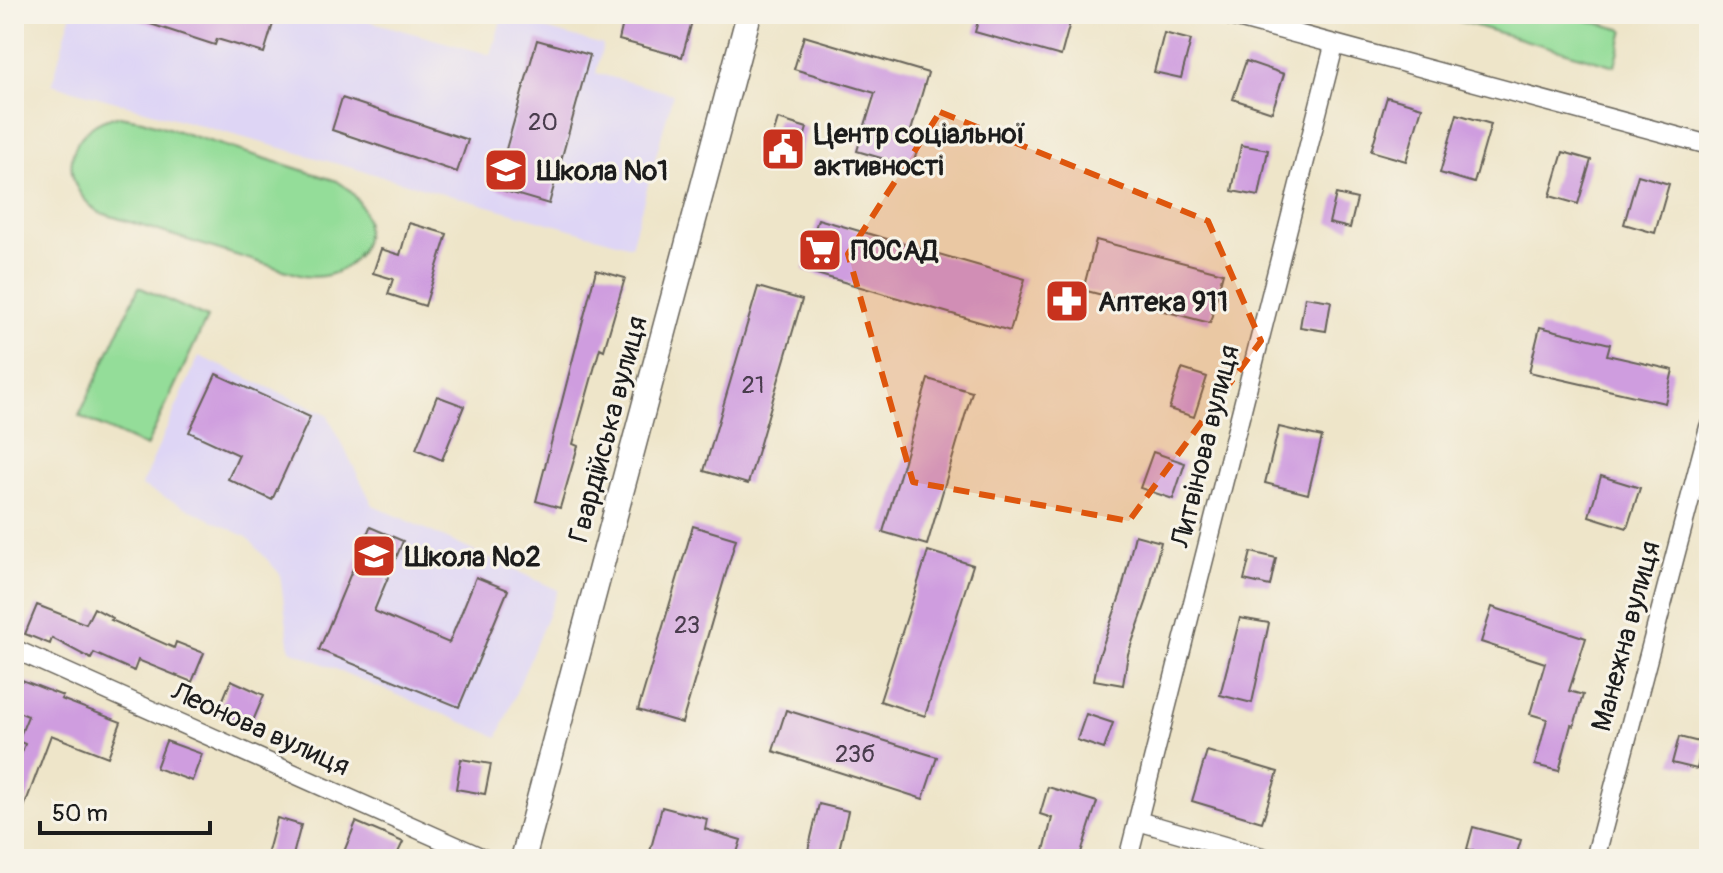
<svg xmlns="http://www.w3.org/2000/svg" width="1723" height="873" viewBox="0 0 1723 873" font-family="Pangolin,sans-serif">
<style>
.built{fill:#ded5f5}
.green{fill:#94dd99;stroke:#587c5a;stroke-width:2}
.building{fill:#cf9ddf}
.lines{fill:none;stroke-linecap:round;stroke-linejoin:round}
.minor-casing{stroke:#666259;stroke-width:21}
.tertiary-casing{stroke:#666259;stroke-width:27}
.minor{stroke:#fff;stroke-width:18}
.tertiary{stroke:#fff;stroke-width:24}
.marked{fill:#de560d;fill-opacity:0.2;stroke:#de560d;stroke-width:6;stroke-dasharray:16 10;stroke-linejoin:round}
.labels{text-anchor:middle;stroke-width:6;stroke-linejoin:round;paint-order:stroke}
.number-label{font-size:24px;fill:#493c4d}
.poi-label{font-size:28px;font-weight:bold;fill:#1c1c1c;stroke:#f7f3e8;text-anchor:start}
.street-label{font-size:28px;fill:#1c1c1c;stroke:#f7f3e8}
</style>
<rect width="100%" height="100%" fill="#f7f3e8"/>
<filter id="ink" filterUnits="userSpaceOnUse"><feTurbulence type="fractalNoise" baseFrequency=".0125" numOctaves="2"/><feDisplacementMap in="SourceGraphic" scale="16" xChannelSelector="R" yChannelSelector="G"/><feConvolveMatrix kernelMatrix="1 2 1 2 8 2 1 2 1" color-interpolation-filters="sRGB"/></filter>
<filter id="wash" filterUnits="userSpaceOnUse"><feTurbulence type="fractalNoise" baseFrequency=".006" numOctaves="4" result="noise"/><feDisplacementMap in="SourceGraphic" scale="32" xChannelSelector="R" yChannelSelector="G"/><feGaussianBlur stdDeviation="1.8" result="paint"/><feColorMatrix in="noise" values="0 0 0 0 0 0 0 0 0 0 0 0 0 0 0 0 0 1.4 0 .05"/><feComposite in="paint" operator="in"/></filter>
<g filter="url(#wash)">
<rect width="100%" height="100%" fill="#eee5c9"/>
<!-- built -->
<path class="built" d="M71,14H344L491,55L502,17L603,45L596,73L673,94L631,246L52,84Z
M199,356L327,414L373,505L558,590L498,737L290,650L280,574L247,537L141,486Z"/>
<!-- green -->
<path class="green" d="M1434,14H1564L1624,30L1615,66Z
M119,116L142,120L337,181C391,213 365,285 303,276L98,212C55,181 66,125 119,116Z
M139,287L207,318L146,447L79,416Z"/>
<g id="blocks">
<!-- building -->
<path class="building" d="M133,14H276L264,53L217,39L215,45L132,18Z
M625,14H694L682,57L619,40Z
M980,14H1053L1071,19L1061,56L975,32Z
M1164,33L1191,40L1181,78L1154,72Z
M804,36L928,73L911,131L922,135L912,167L857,151L875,93L794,69Z
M537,40L590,55L549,204L495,188Z
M1246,61L1284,74L1272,112L1233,99Z
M1387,97L1422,107L1406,161L1371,151Z
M342,98L468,140L457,172L332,130Z
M1457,114L1491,124L1474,183L1440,173Z
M778,119L807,128L796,164L767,155Z
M1241,145L1268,150L1259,196L1232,191Z
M1563,152L1591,160L1578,204L1550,196Z
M1638,175L1669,184L1655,233L1624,224Z
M1336,194L1357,199L1350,228L1329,223Z
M818,219L1025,279L1010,331L803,270Z
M409,223L447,234L425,306L388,294L393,279L373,273L381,249L400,255Z
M1096,240L1223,273L1210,323L1083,290Z
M596,270L625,278L604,350L600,348L573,444L578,446L560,508L536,501Z
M758,287L802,300L748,484L704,471Z
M1305,297L1331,301L1326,331L1300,327Z
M1540,327L1610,344L1607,355L1673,370L1665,403L1529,372Z
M1182,369L1207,377L1194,417L1169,409Z
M216,374L310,417L272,500L228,479L239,455L189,432Z
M928,379L972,392L927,545L883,532Z
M437,396L464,406L442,460L416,449Z
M1279,427L1322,437L1308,494L1265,483Z
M1153,452L1185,463L1173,499L1140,488Z
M1601,476L1640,488L1627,528L1589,516Z
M693,526L736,539L682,723L638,710Z
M370,527L403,541L374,611L449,643L476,577L508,590L459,707L319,650Z
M1135,535L1161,542L1147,600L1128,654L1123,685L1094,680L1098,659L1121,593Z
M928,551L973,565L925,716L880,701Z
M1251,552L1276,558L1270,586L1244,580Z
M37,605L86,624L94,608L113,618L111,620L174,648L176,642L204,653L192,682L138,660L134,671L94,653L91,659L52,638L50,644L25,634Z
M1492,607L1586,638L1569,691L1583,695L1574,726L1571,725L1559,771L1535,765L1547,719L1530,714L1545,663L1481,642Z
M1240,618L1269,623L1252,703L1220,695Z
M14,677L63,696L61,699L121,722L108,757L51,735L16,829L14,773L25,744L18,741L28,716L14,710Z
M231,680L264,695L250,728L217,714Z
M786,710L937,757L923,799L773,751Z
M1086,714L1113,723L1104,749L1077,740Z
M1679,737L1703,743L1697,769L1672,763Z
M166,741L202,754L192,781L156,768Z
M1207,751L1278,772L1262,822L1192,801Z
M461,759L491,764L485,794L456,789Z
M1048,787L1097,802L1079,859H1042L1052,818L1040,814Z
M819,804L848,811L837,859H806Z
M662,807L707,819L705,829L741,840L735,859H648Z
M277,818L301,825L292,859H266Z
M356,822L403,842L395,859H341Z
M1473,827L1521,840L1515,859H1503L1467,849Z"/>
</g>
</g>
<g filter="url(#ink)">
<use href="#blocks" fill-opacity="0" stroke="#666259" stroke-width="2"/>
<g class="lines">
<!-- minor casing -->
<g class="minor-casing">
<path id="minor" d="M1223,14L1709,145
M14,649L485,859
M1138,821L1269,859
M1128,859L1334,46
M1595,859L1709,427"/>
</g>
<!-- tertiary casing -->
<g class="tertiary-casing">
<path id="tertiary" d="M523,859L749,14"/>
</g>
<!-- minor -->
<use href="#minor" class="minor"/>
<!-- tertiary -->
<use href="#tertiary" class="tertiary"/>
</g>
</g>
<!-- marked area -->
<path class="marked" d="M940,112L1208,221L1261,341L1129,521L913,482L848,254Z"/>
<!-- icons -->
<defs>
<g id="civic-square" transform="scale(2.3)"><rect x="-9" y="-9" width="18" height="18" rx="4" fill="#c8321e" stroke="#f7f3e8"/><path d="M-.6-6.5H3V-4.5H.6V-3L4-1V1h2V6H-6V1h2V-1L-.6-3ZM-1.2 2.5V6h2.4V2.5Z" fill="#fff"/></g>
<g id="school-square" transform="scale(2.3)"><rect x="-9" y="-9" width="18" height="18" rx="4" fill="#c8321e" stroke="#f7f3e8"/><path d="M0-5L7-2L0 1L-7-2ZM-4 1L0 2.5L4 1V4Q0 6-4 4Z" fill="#fff"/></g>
<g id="supermarket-square" transform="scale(2.3)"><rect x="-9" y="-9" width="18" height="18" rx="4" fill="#c8321e" stroke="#f7f3e8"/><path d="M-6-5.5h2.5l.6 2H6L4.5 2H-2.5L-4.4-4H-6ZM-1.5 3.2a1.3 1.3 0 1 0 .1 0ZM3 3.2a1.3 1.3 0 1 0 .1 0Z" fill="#fff"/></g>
<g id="pharmacy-square" transform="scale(2.3)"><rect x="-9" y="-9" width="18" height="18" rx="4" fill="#c8321e" stroke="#f7f3e8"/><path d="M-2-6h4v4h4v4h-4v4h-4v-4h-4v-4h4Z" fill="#fff"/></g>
</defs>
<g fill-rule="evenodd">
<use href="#civic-square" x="783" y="149"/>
<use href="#school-square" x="506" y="170"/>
<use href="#supermarket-square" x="820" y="250"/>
<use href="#pharmacy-square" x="1067" y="301"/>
<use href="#school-square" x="374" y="556"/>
</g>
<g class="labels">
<!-- number labels -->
<g class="number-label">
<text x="543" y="130">20</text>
<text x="753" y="393">21</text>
<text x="687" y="633">23</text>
<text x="855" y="762">23б</text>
</g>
<!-- poi labels -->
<g class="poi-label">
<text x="814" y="143">Центр соціальної<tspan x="814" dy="32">активності</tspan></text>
<text x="537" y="180">Школа №1</text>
<text x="851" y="260">ПОСАД</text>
<text x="1098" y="311">Аптека 911</text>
<text x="405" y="566">Школа №2</text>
</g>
<!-- street labels -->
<g class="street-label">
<text transform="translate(607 429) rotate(-75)" y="10">Гвардійська вулиця</text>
<text transform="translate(1204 446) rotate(-76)" y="10">Литвінова вулиця</text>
<text transform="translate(1625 636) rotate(-75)" y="10">Манежна вулиця</text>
<text transform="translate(261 728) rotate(24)" y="10">Леонова вулиця</text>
</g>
</g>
<!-- margin -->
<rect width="1723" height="873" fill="none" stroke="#f7f3e8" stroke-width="48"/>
<!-- scale -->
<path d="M40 821v12h170v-12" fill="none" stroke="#1c1c1c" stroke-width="4"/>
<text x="52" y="821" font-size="24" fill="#1c1c1c" stroke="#f7f3e8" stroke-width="6" paint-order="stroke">50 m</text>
</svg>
